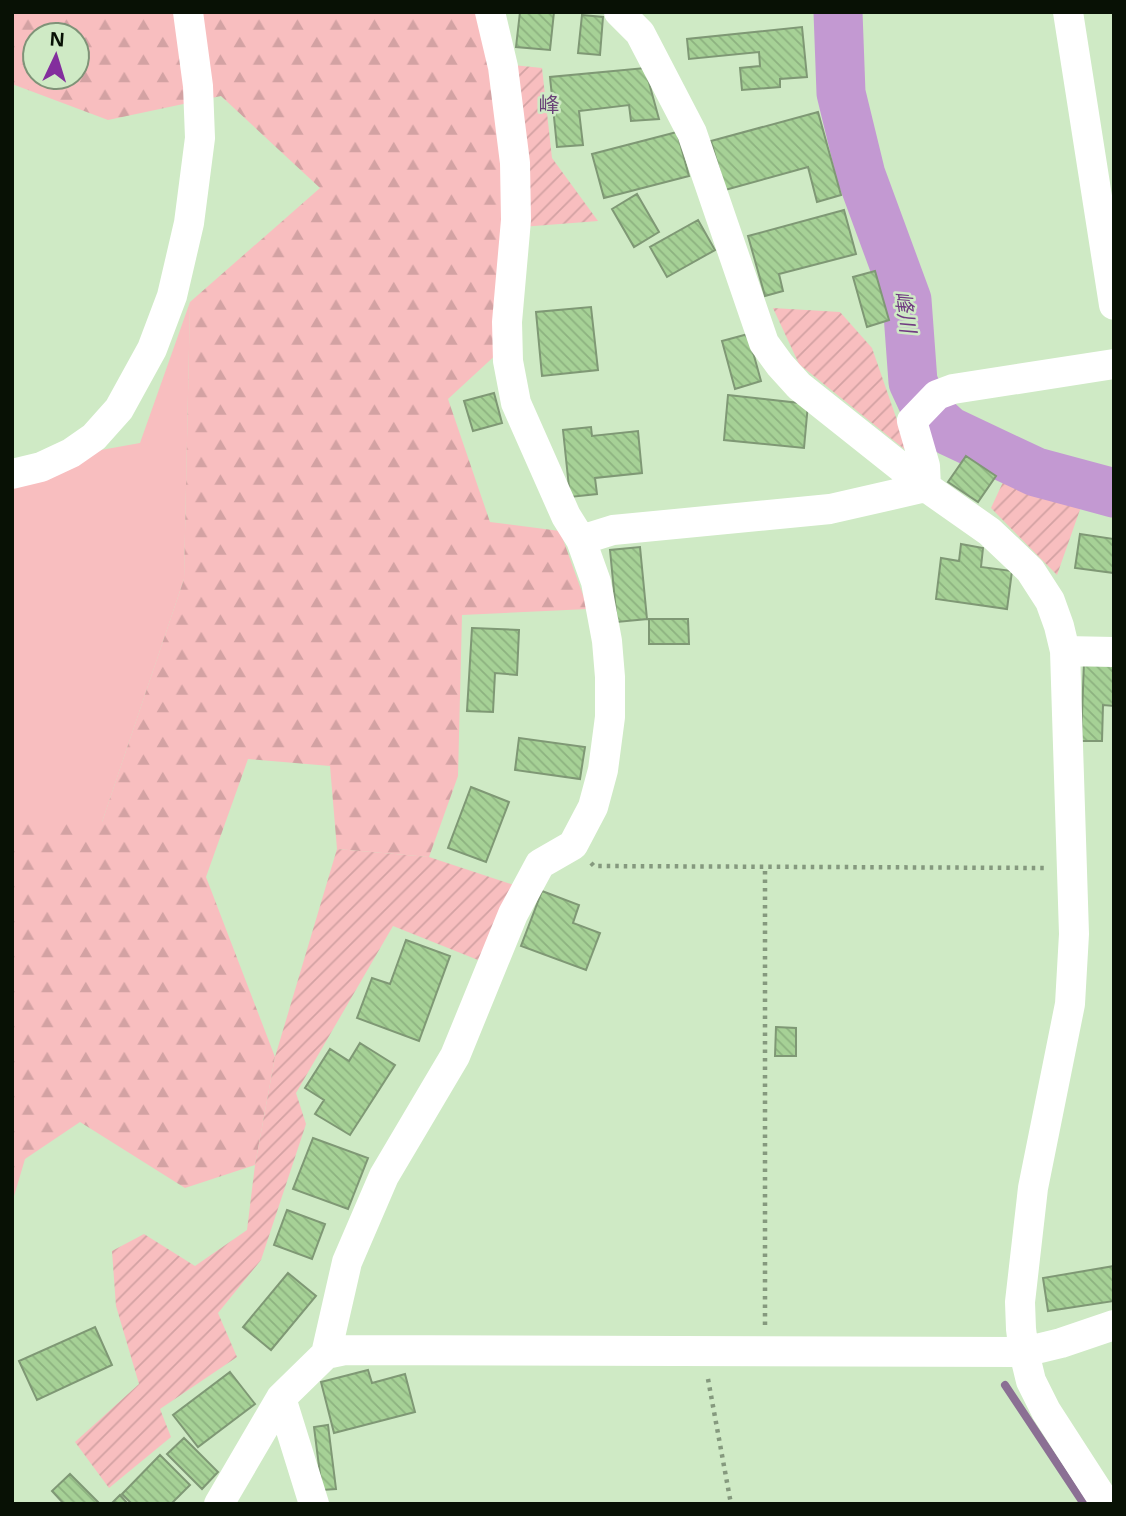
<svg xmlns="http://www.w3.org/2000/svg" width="1126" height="1516" viewBox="0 0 1126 1516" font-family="'Open Sans','Noto Sans JP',sans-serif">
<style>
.green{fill:#f8bebf}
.forest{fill:url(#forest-firs);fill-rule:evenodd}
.garden{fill:url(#garden-furrows)}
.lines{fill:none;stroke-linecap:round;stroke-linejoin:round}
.stream{stroke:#8b7094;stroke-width:8}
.river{stroke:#c399d2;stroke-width:49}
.building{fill:url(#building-back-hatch);stroke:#7f9875;stroke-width:2}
.path{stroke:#85997e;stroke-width:4.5;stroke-dasharray:3.5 5;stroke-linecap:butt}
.street{stroke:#fff;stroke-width:30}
.labels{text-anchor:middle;stroke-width:5;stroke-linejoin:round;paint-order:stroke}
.neighbourhood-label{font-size:21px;fill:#694077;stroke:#cfeac5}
.water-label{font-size:21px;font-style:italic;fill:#703b81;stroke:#cfeac5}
</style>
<defs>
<pattern id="forest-firs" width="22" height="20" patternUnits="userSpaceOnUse" patternTransform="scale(1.75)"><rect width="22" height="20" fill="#f8bebf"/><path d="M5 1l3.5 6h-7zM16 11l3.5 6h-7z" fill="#d3a2a3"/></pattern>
<pattern id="garden-furrows" width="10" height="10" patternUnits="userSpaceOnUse" patternTransform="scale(1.75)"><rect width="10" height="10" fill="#f8bebf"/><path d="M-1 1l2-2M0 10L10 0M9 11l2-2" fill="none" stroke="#d3a2a3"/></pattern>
<pattern id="building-back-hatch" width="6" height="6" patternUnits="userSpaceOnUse" patternTransform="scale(1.75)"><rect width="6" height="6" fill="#a6d196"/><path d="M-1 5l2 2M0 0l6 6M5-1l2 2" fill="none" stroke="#8db280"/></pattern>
</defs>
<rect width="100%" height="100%" fill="#cfeac5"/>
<!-- green -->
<path class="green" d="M190,302L184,579L102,822H12V466L140,443Z"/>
<!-- forest -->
<path class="forest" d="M12,12H482L509,228L500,351L448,399L490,522L560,531L588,609L462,615L458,776L429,857L337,849L330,766L248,759L206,877L275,1057L255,1165L185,1188L80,1122L25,1159L12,1203V822H102L184,579L190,302L320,188L221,96L108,120L12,84ZM35,35H77V77H35Z"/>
<!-- garden -->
<path class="garden" d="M492,63L542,68L552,158L598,221L509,228Z
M773,308L840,312L872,348L908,452L799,364Z
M1009,469L1082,504L1057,575L991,508Z
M337,849L429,857L514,885L483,962L393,926L296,1093L306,1124L261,1260L218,1313L237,1357L160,1409L171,1437L109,1488L75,1442L139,1384L116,1306L112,1251L144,1234L195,1266L247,1230L255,1165L275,1057Z"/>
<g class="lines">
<!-- stream -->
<path class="stream" d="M1005,1385L1084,1504"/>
<!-- river -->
<path class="river" d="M838,12L841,93L861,175L907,300L913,382L926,410L949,431L1036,472L1114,493"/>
</g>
<!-- building -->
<path class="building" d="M520,12H554L550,50L516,47Z
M582,15L603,17L600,55L578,53Z
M802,27L807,77L780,79V87L742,90L740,68L760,66L759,52L689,59L687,39Z
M645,68L659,119L631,121L629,105L579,111L583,145L557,147L550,77Z
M818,112L841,195L817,202L808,167L725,190L711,141Z
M677,132L689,176L604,198L592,154Z
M637,194L659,232L634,247L612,209Z
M844,210L856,254L779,274L783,291L765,296L748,236Z
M698,220L715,250L667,277L650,247Z
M875,271L889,320L867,327L853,277Z
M591,307L598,370L542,376L536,312Z
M748,334L761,381L735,389L722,341Z
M494,393L502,423L473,431L464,401Z
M728,395L808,404L804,448L724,440Z
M591,427L592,436L638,431L642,473L595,478L597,494L570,497L563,430Z
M966,456L996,476L978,502L948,482Z
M1080,534L1114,539V573L1075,568Z
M961,544L983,548L981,567L1012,571L1007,609L936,599L941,558L959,561Z
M640,547L647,619L617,622L610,550Z
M649,619H688L689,644H649Z
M472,628L519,630L517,675L495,673L493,712L467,711Z
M1084,662H1114V706L1103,705L1102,741H1081Z
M519,738L585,747L580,779L515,770Z
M471,787L509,802L486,862L448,848Z
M542,891L579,905L573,923L600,933L586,970L521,946Z
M406,940L450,956L419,1041L357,1018L372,978L390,984Z
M776,1027L796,1028V1056H775Z
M360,1043L395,1065L350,1135L315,1114L324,1100L305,1088L330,1049L349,1061Z
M313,1138L368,1158L348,1209L293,1189Z
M287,1210L325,1224L312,1259L274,1245Z
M1114,1266V1301L1048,1311L1043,1278Z
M288,1273L316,1296L271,1350L243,1327Z
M95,1327L112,1365L37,1400L19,1361Z
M368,1370L372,1383L405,1374L415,1412L334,1433L321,1382Z
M230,1372L255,1404L198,1447L173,1415Z
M328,1425L336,1489L322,1490L314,1427Z
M184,1438L218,1472L202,1489L167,1454Z
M160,1455L190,1485L171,1504H132L122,1494Z
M70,1474L98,1502L97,1504H64L52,1491Z
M120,1495L128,1504H111Z"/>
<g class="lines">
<!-- path -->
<path class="path" d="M591,863L594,866L1047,868
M765,1325V867
M708,1379L731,1504"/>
<!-- street -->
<path class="street" d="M619,12L640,33L692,133L764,343L780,365L799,386L926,487L990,532L1030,570L1050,601L1059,626L1065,651L1074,934L1070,1004L1033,1188L1020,1302L1021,1329L1024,1352L1031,1381L1046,1411L1106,1504
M1068,12L1114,305
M12,474L41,467L71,453L94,437L119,409L152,349L172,296L189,223L200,138L198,86L188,12
M926,487L925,466L912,421L937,395L953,389L1114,364
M581,540L613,530L830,509L926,487
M1065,651L1114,652
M326,1354L345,1350L1024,1352L1061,1343L1114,1325
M281,1398L314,1504
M219,1504L281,1398L326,1354L347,1262L384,1176L455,1056L513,914L540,864L573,845L593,807L603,770L610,717V677L607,641L596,582L581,540L566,516L516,403L508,361L507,322L516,220L515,163L503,67L490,12"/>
</g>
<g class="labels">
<!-- neighbourhood labels -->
<g class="neighbourhood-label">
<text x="549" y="112">峰</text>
</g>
<!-- water labels -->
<g class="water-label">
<text transform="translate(905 312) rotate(81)" y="7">峰川</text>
</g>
</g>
<!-- border -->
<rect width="1126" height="1516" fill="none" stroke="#081105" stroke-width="28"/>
<!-- north arrow -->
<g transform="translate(56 56) rotate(4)"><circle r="33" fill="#cfeac5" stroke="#7f9378" stroke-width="2"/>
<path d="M0-5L12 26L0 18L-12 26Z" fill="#832e9d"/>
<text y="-10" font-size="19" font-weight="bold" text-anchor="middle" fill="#081105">N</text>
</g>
</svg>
